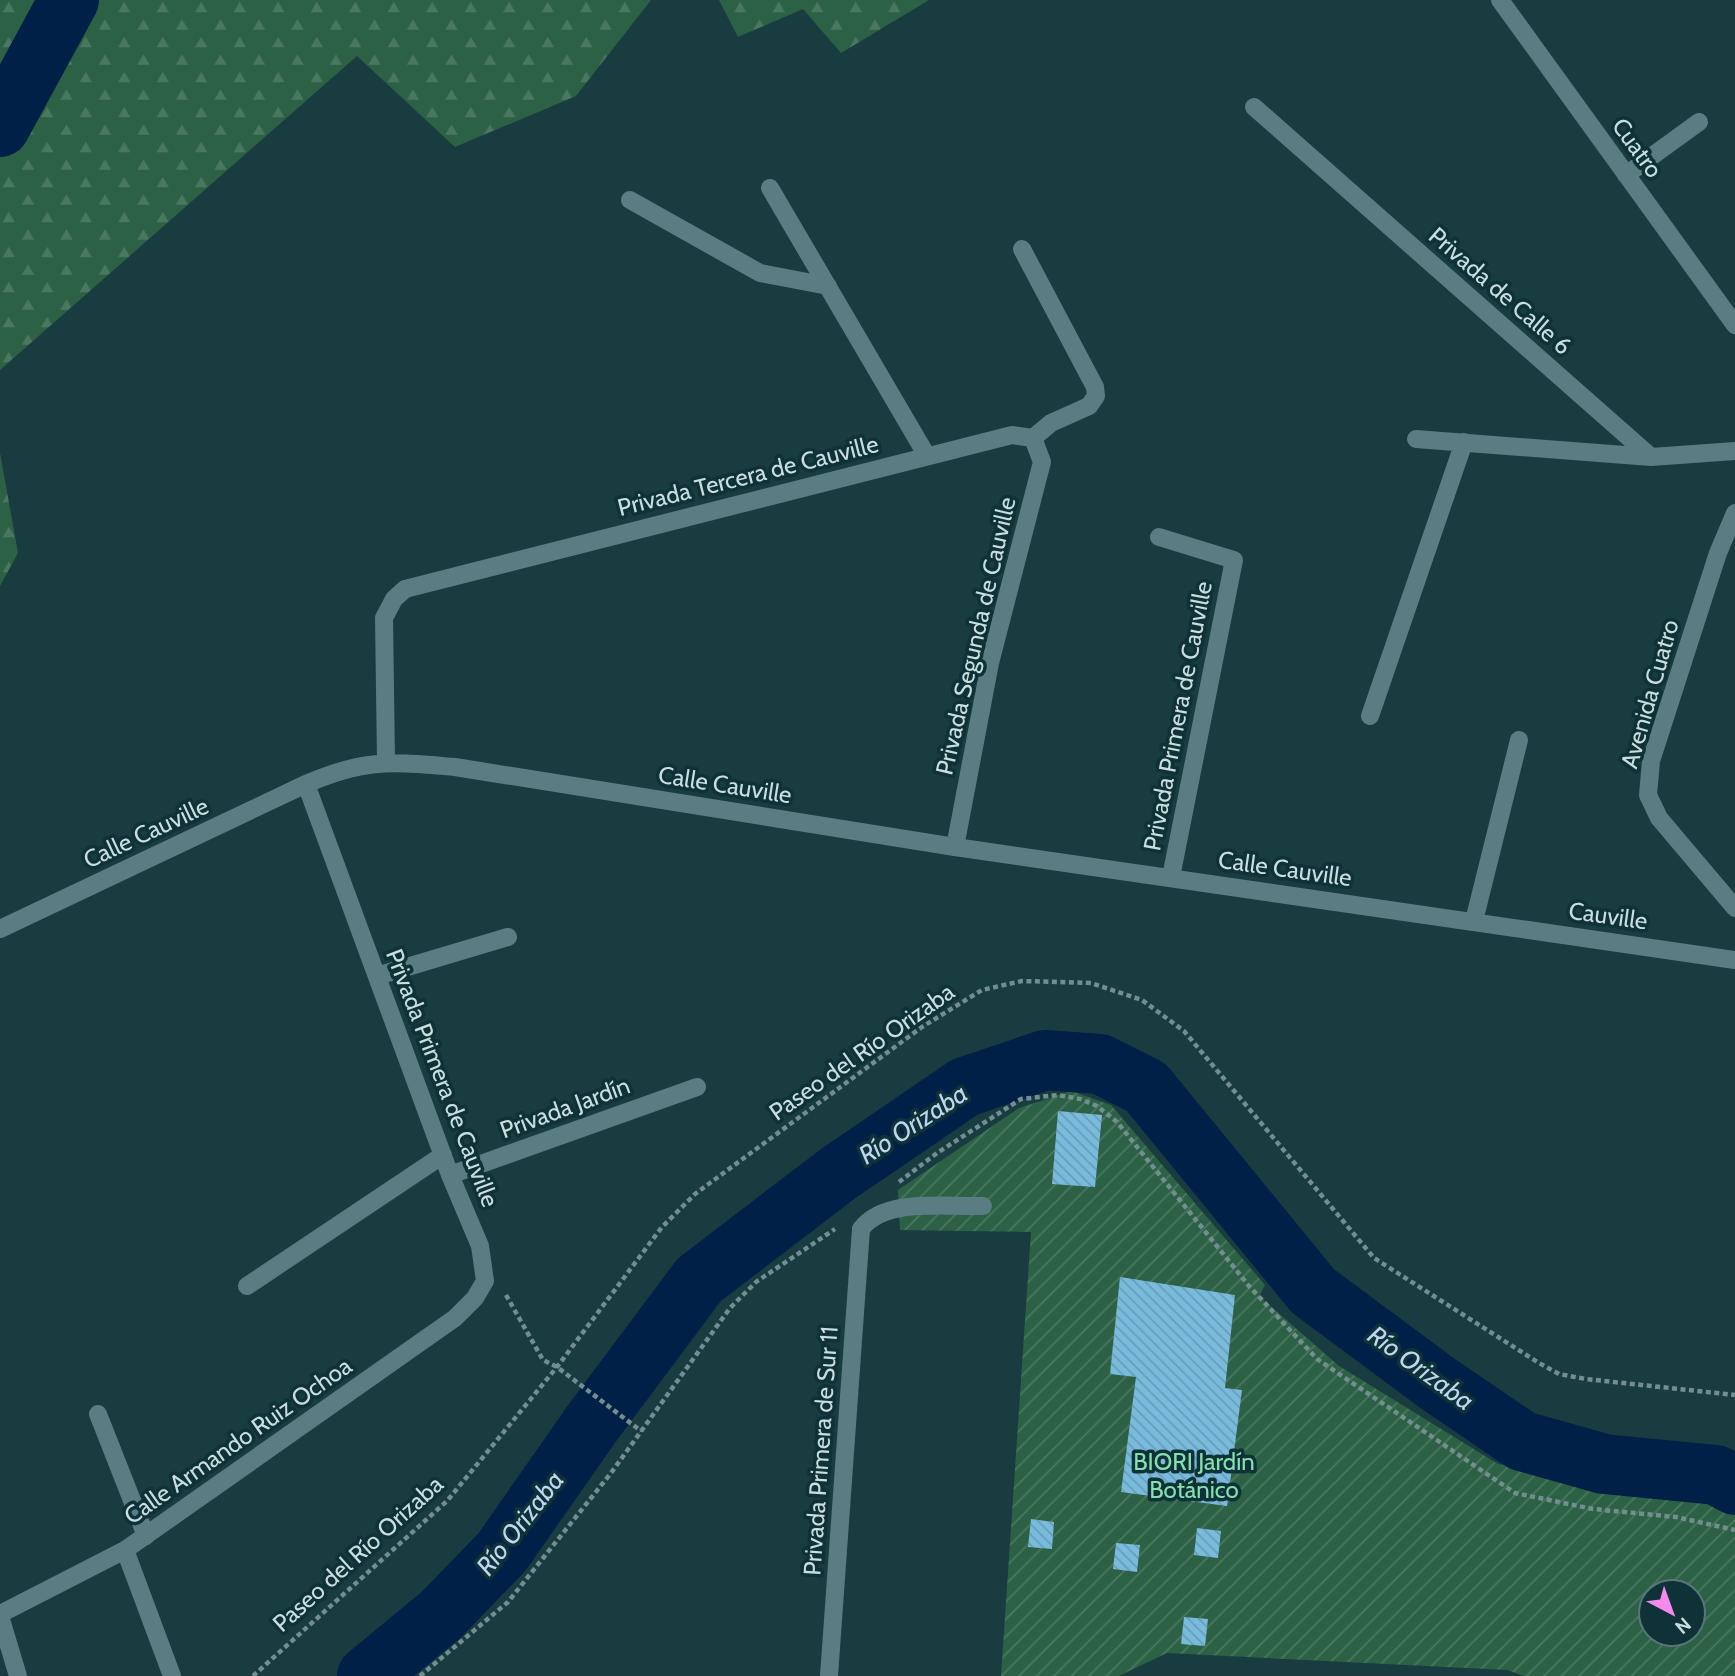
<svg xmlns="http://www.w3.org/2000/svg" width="1735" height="1676" viewBox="0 0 1735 1676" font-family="Cabin,sans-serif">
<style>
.forest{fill:url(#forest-firs)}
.garden{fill:url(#garden-furrows);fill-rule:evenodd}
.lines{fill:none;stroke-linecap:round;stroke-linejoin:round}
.river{stroke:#012048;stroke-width:60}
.building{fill:url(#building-back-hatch)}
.path{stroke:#738e91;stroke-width:4.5;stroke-dasharray:5 3.5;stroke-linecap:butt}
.minor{stroke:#597d83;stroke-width:18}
.labels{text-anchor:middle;stroke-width:7;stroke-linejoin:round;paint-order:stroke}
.street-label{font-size:24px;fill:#cadddf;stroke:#0e3237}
.park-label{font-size:24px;fill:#86e0ae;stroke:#0e3237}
.water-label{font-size:26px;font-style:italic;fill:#c0d5f1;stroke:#0e3237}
</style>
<defs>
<pattern id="forest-firs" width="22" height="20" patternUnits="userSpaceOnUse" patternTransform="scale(1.75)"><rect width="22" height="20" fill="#2d6145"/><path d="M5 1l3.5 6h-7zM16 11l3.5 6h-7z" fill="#4a775f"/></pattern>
<pattern id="garden-furrows" width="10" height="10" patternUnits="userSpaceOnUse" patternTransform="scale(1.75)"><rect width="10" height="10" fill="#2d6145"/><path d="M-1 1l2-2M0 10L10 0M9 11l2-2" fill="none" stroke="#4a775f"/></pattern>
<pattern id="building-back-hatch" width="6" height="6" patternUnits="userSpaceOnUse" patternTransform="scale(1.75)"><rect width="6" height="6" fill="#79bbdd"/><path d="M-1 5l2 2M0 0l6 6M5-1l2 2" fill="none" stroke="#6a9db6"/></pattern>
</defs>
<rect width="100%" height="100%" fill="#193c41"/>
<!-- forest -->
<path class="forest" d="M0,0H651L576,96L455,147L357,56L0,370Z
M719,0H929L841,53L803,9L738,37Z
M0,453L18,553L0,586Z"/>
<!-- garden -->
<path class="garden" d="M1071,1091L1111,1105L1265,1285L1259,1296L1339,1366L1498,1464L1693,1488L1735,1514V1676H1524L1507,1670L1167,1653L1119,1676H1001L1031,1232L900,1230L898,1190L1019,1108ZM1651,1592H1693V1634H1651Z"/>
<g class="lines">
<!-- river -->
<path class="river" d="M0,127L69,0
M367,1676L441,1615L502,1552L593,1422L699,1280L839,1173L965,1087L1045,1060L1100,1064L1146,1087L1313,1291L1437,1383L1522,1441L1604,1464L1716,1475L1735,1485"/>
</g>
<!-- building -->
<path class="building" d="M1058,1111L1102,1115L1095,1187L1052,1184Z
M1120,1277L1235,1295L1225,1388L1242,1390L1227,1506L1121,1492L1136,1377L1110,1374Z
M1031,1519L1054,1522L1052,1549L1028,1547Z
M1197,1528L1221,1531L1218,1558L1194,1555Z
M1116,1543L1140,1545L1137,1572L1113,1569Z
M1184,1617L1208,1619L1205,1646L1181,1644Z"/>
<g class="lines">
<!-- path -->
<path class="path" d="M899,1182L937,1153L1021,1099L1058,1095L1080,1099L1097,1106L1117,1122L1249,1286L1317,1359L1515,1493L1593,1509L1676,1517L1735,1530
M506,1295L543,1360L557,1367L641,1431
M253,1676L447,1501L557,1367L662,1227L695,1194L922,1027L982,990L1022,981L1091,983L1142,1000L1184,1031L1374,1258L1539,1363L1559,1374L1586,1379L1735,1395
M420,1676L508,1602L611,1473L730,1308L756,1282L835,1229"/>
<!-- minor -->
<path class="minor" d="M1500,0L1735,325
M1254,107L1651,457
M1626,175L1699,122
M770,188L927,456
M630,200L760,273L828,286
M1022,249L1095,387L1096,396L1089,406L1051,423L1033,438
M1416,439L1651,457L1735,451
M1735,513L1718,553L1651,761L1648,795L1659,818L1735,908
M1159,537L1234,560L1171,877
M1370,716L1464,442
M386,761L384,618L394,599L405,589L1012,435L1033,438
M955,847L990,663L1042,462L1033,438
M1474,921L1519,740
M0,929L306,784C366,758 391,762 455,767L955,847L1735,960
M377,976L508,937
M450,1175L697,1087
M247,1286L443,1155
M98,1414L146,1536
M125,1550L172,1676
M0,1614L125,1550L455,1318L475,1298L485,1281L480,1246L450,1175L306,784
M0,1616L18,1676
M829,1676L861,1229C885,1197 947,1207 983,1206"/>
</g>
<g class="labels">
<!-- street labels -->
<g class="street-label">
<text transform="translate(1637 148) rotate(54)" y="8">Cuatro</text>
<text transform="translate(1500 291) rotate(41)" y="8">Privada de Calle 6</text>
<text transform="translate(748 476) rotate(-14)" y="8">Privada Tercera de Cauville</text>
<text transform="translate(976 636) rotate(-77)" y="8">Privada Segunda de Cauville</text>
<text transform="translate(1650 694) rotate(-74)" y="8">Avenida Cuatro</text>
<text transform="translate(1178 716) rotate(-79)" y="8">Privada Primera de Cauville</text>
<text transform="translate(725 785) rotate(9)" y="8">Calle Cauville</text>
<text transform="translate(146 833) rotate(-25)" y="8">Calle Cauville</text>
<text transform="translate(1285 869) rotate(8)" y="8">Calle Cauville</text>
<text transform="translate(1608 916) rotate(8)" y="8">Cauville</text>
<text transform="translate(862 1052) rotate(-35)" y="8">Paseo del Río Orizaba</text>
<text transform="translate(442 1078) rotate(69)" y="8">Privada Primera de Cauville</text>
<text transform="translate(565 1108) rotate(-20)" y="8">Privada Jardín</text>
<text transform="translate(238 1441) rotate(-35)" y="8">Calle Armando Ruiz Ochoa</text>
<text transform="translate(821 1451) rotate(-86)" y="8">Privada Primera de Sur 11</text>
<text transform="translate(358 1554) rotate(-42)" y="8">Paseo del Río Orizaba</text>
</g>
<!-- park labels -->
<g class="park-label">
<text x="1194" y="1470">BIORI Jardín<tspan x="1194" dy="28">Botánico</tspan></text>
</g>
<!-- water labels -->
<g class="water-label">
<text transform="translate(913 1124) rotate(-33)" y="9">Río Orizaba</text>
<text transform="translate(1421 1368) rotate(36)" y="9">Río Orizaba</text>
<text transform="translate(520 1523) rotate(-52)" y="9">Río Orizaba</text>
</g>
</g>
<!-- north arrow -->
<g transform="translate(1672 1613) rotate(139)"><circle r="33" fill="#0e3237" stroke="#59767a" stroke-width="2"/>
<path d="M0-5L12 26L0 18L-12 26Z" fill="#f589ee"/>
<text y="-10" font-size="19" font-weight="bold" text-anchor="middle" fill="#cadddf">N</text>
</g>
</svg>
